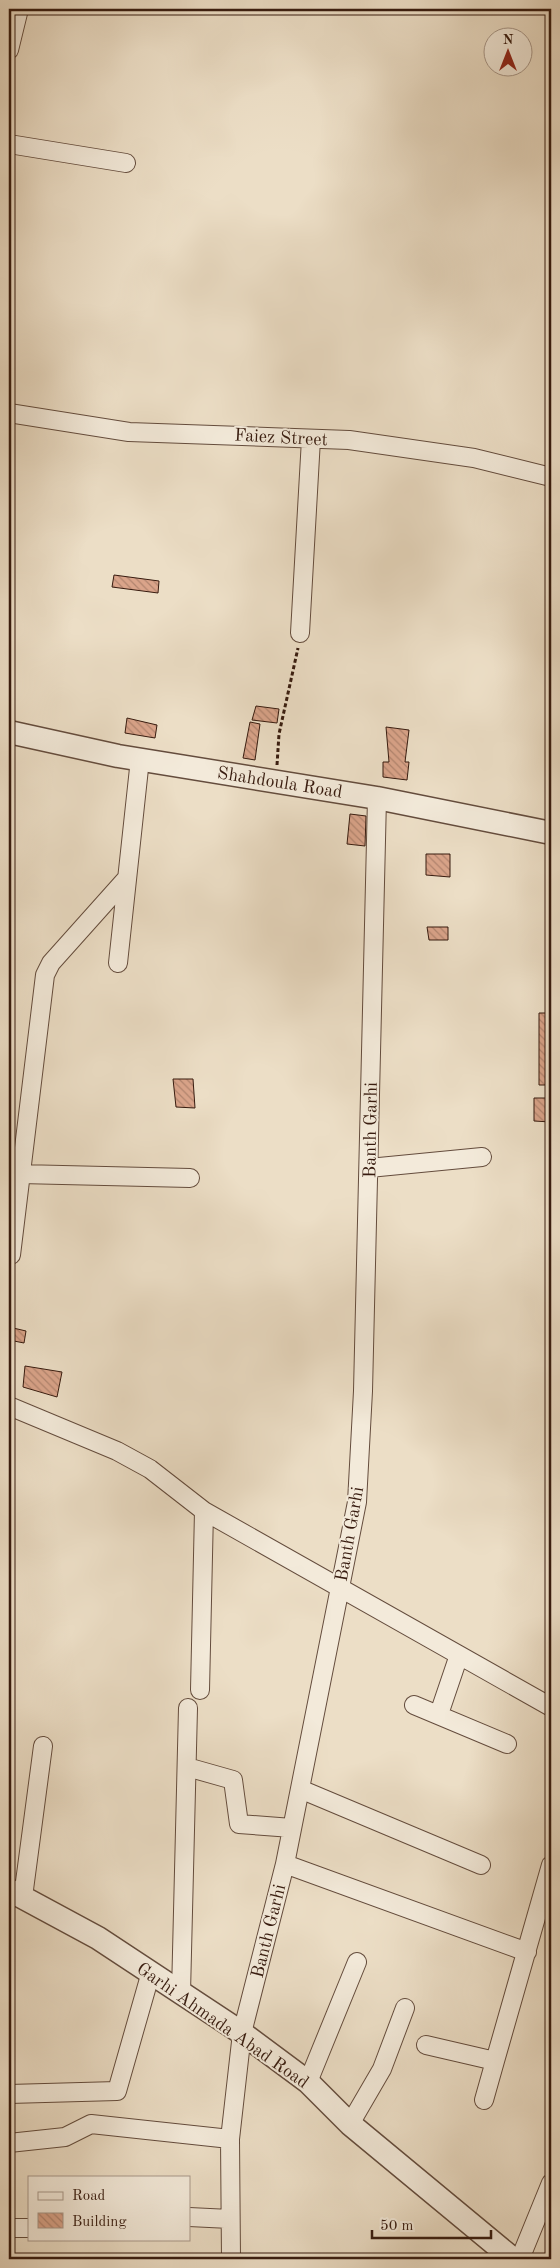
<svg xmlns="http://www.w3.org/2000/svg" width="560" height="2268" viewBox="0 0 560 2268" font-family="'Old Standard TT',serif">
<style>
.building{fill:url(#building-back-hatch);stroke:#371b0f}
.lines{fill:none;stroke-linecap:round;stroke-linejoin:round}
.minor-casing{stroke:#644c3d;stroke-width:20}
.tertiary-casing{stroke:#644c3d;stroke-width:25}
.path{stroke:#371b0f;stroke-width:3;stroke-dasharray:4 2.5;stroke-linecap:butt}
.minor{stroke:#f3eada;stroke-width:18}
.tertiary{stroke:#f3eada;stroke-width:22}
.labels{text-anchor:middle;stroke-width:4;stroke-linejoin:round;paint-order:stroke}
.street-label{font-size:18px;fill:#371b0f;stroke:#f3eada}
</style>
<defs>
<pattern id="building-back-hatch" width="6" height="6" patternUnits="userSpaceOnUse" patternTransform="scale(1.25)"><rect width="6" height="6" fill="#daa48a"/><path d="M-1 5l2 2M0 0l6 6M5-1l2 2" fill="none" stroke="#b2856f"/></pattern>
</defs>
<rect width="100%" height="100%" fill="#ecdec6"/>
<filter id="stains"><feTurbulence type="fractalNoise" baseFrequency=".004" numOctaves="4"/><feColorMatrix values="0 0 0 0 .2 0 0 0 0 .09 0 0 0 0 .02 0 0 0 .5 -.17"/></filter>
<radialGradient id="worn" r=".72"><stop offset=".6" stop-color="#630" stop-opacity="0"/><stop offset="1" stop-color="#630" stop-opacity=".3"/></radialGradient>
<!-- building -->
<path class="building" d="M114,575L159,581L158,593L112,587Z
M256,706L279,709L277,723L252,720Z
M127,718L157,725L155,738L125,733Z
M250,722L260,724L255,760L243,758Z
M386,727L409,730L405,762H409L407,780L383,777V762H389Z
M350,814L366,816L365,846L347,844Z
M426,854H450V877L426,875Z
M427,927H448V940H429Z
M539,1013H551V1085H539Z
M173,1079H193L195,1108L176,1107Z
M534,1098H551V1122L534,1121Z
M9,1327L26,1331L24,1343L9,1340Z
M25,1366L62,1372L57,1397L23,1387Z"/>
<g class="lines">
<!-- minor casing -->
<g class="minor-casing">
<path id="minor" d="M9,50L19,9
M9,144L126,163
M9,413L129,432L349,440L474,458L551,477
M300,633L311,439
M118,963L140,759
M369,1168L482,1157
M20,1174L190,1178
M11,1255L45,975L51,963L127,878
M9,1406L117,1451L150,1469L204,1511L551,1707
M200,1690L204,1511
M414,1705L507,1744
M439,1714L459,1655
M187,1767L233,1780L239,1824L292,1828
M300,1789L481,1865
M285,1864L527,1952
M23,1897L43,1746
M181,1993L188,1708
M426,2045L495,2061L551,1865
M308,2082L357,1962
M9,2094L117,2091L151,1972
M484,2100L495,2061
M350,2124L382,2069L405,2008
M9,2143L65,2137L91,2124L230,2139
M189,2217L230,2219
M9,2228H29
M231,2259L230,2139L242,2033L285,1864L357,1502L363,1391L377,798
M520,2259L551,2183"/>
</g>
<!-- tertiary casing -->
<g class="tertiary-casing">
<path id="tertiary" d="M9,732L118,756L377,798L551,833
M9,1890L98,1938L242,2033L308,2082L350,2124L513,2259"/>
</g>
<!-- path -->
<path class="path" d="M277,765L279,734L298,648"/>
<!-- minor -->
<use href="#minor" class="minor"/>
<!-- tertiary -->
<use href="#tertiary" class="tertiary"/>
</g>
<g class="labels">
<!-- street labels -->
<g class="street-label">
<text transform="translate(281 437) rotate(3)" y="6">Faiez Street</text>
<text transform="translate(280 782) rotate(9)" y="6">Shahdoula Road</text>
<text transform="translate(370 1130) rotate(-89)" y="6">Banth Garhi</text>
<text transform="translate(349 1534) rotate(-80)" y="6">Banth Garhi</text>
<text transform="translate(268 1931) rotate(-76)" y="6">Banth Garhi</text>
<text transform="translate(223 2025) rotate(35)" y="6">Garhi Ahmada Abad Road</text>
</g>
</g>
<!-- margin -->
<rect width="560" height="2268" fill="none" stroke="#ecdec6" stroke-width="30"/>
<rect x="10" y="10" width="540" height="2248" fill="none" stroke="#371b0f" stroke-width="2.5"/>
<rect x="15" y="15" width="530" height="2238" fill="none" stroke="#371b0f"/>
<!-- legend -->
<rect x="28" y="2176" width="162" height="65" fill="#f3eada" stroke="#a89789"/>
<rect x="38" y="2192" width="25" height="8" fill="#f3eada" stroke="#a89789"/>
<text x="72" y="2200" font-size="15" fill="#371b0f">Road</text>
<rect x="38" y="2213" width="25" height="15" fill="url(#building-back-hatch)" stroke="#a89789"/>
<text x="72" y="2226" font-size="15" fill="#371b0f">Building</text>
<!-- north arrow -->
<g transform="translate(508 52)"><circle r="24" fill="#f3eada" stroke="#a89789"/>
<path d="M0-4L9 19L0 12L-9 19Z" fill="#8f2418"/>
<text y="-8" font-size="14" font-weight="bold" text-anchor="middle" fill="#371b0f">N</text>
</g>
<!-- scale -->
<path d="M372 2230v8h119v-8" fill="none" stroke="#371b0f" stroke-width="2.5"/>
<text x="380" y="2230" font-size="15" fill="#371b0f" stroke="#f3eada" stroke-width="4" paint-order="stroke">50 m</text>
<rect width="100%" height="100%" filter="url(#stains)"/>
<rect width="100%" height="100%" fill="url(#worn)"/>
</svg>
